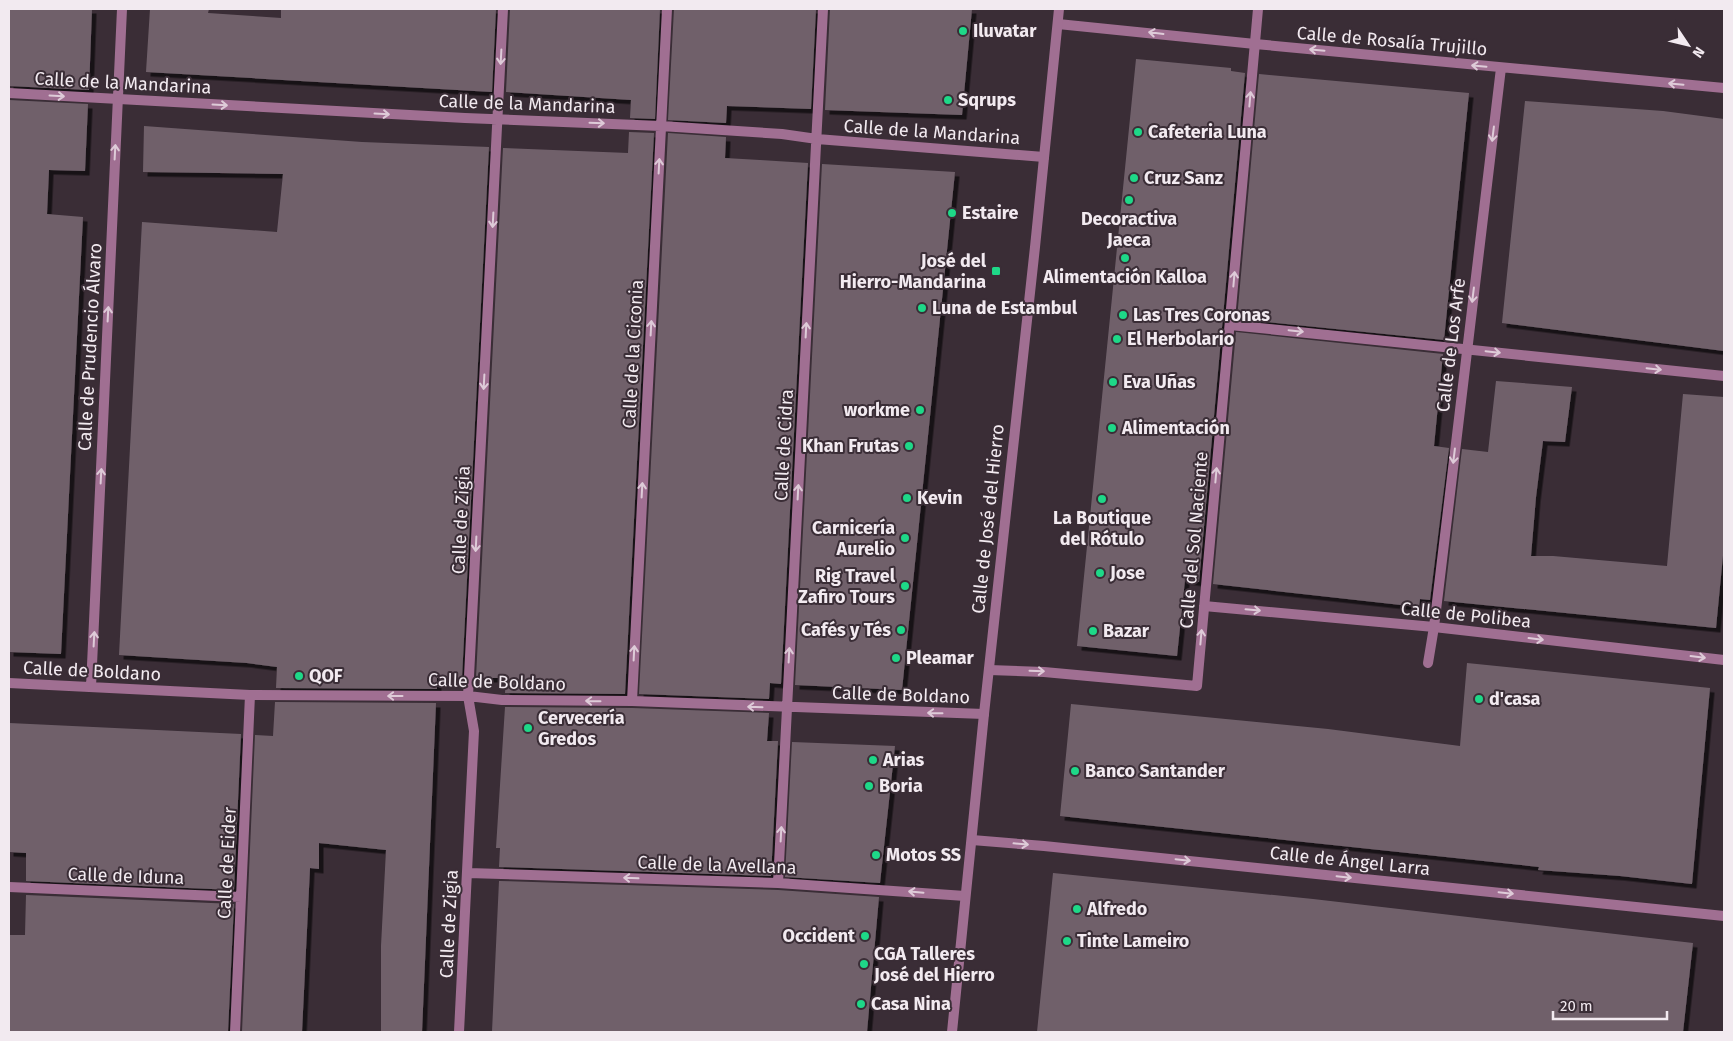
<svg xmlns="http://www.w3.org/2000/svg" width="1733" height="1041" viewBox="0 0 1733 1041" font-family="'Fira Sans',sans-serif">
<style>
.building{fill:#70616b;filter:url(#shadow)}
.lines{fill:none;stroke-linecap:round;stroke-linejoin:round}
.service{stroke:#a06f92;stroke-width:10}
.pedestrian{stroke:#a06f92;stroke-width:10}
.minor{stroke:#a06f92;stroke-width:10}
.tertiary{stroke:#a06f92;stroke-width:10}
.oneway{stroke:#decbd8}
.poi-dot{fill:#1ed888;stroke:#3a2d36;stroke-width:2}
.labels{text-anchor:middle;stroke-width:4;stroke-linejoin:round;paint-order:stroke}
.poi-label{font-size:18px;font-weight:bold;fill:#f2eaf0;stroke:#3a2d36;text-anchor:start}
.street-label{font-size:18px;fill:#f2eaf0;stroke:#3a2d36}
</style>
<defs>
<filter id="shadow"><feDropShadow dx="4.5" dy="4.5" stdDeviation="0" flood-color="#0009"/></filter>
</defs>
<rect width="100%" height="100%" fill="#3a2d36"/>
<!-- building -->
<path class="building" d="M9,9H92L89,90L9,86Z
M150,9H209L208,13L281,18V9H496L492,92L146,72Z
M510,9H660L655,119L630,118L631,100L506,92Z
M674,9H816L811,109L727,106L726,123L668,120Z
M830,9H972L962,115L825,110Z
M1136,59L1231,68V71L1245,73L1199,582L1185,580L1177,656L1077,646Z
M1259,74L1469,93L1444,340L1237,319Z
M9,100L88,104L85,171L49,170L47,214L83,217L61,654L9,652Z
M1525,101L1663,111L1724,119V351L1502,323Z
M144,126L362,142L489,147L462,678H437V689L276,688L277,667L247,663L119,655L142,222L277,232L283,174L143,172Z
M629,132L654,133L625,694L505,693L506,678H476L503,148L628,153Z
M668,133L726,137L725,158L808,163L781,684L770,683L769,699L639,694Z
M822,164L955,172L902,690L795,685Z
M1236,332L1443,354L1434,446L1449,448L1430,600L1420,599L1419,607L1213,584Z
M1496,381L1572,387L1565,442L1543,441L1536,497L1531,556H1553L1667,566L1683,394L1724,397V545L1716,628L1444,601L1462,449L1488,452Z
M1467,663L1710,688L1692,884L1620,876L1538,870L1539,867L1060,816L1071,704L1328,729L1460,746Z
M275,702L436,703L422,1032H381V946L386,850L319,843V869L310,868L302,1032H242L255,735L273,736Z
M505,707L632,708L769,713L767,741H778L771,876L499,867L500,848H496Z
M9,723L241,734L234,890L26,881V853L9,852Z
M792,742L895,746L880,883L785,877Z
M1053,873L1313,899L1693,943L1683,1032H1037Z
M499,881L778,890L879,897L867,1032H492Z
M26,895L234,904L228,1032H9V935H25Z"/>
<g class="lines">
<!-- service -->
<path class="service" d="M1428,663L1434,627"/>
<!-- pedestrian -->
<path class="pedestrian" d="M9,887L241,897
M235,1032L250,695"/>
<!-- minor -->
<path class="minor" d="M1058,24L1255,44L1724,88
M9,93L465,118L661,126L782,134L817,139L1044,157
M1230,325L1724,376
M1204,606L1434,627L1724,660
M1434,627L1501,68
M989,670L1044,672L1197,686L1258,9
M9,683L250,695L468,696L502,700L632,701L984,714
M91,687L122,9
M632,701L667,9
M972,840L1044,846L1724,916
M468,873L778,883L965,896
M778,883L823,9
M459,1032L474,731L468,696L503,9"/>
<!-- tertiary -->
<path class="tertiary" d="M952,1032L984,714L1035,247L1059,9"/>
</g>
<!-- one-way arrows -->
<defs><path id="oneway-shaft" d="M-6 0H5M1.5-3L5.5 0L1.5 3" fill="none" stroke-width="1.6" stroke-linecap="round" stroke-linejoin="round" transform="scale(1.25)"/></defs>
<g class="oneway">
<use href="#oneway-shaft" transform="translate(1156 33) rotate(-173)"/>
<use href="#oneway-shaft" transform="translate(1317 50) rotate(-175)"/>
<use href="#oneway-shaft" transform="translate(501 57) rotate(93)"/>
<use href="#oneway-shaft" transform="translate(1479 66) rotate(-175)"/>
<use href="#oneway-shaft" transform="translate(1676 84) rotate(-175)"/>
<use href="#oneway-shaft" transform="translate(57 96) rotate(3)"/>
<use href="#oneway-shaft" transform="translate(1250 99) rotate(-85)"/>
<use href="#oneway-shaft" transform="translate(220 105) rotate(3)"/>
<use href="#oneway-shaft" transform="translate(382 114) rotate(3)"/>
<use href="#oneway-shaft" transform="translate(597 123) rotate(2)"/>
<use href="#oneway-shaft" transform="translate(1493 134) rotate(97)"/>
<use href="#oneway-shaft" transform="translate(115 152) rotate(-87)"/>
<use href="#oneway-shaft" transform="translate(659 166) rotate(-87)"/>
<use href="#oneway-shaft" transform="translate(493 220) rotate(93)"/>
<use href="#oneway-shaft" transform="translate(1234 279) rotate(-85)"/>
<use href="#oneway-shaft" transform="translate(1473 295) rotate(97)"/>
<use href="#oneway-shaft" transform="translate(108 314) rotate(-87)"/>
<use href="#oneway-shaft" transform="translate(651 328) rotate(-87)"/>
<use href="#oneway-shaft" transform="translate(806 330) rotate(-87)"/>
<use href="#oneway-shaft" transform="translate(1296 331) rotate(6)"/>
<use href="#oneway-shaft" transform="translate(1493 352) rotate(6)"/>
<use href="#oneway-shaft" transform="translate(1654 369) rotate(6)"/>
<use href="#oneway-shaft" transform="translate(484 382) rotate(93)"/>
<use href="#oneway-shaft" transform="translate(1454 456) rotate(97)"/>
<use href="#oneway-shaft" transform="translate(1216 475) rotate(-85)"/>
<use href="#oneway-shaft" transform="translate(101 476) rotate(-87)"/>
<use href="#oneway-shaft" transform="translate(642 490) rotate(-87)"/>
<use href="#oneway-shaft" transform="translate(798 492) rotate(-87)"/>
<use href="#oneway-shaft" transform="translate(476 544) rotate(93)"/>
<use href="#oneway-shaft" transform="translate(1253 610) rotate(5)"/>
<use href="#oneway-shaft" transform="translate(1201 637) rotate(-85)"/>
<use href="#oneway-shaft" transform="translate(94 639) rotate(-87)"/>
<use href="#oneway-shaft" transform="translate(1536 639) rotate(7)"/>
<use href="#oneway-shaft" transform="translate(634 653) rotate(-87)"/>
<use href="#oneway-shaft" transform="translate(789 655) rotate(-87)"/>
<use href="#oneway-shaft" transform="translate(1698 657) rotate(7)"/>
<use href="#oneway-shaft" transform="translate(1037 671) rotate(2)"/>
<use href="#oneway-shaft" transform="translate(395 696) rotate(-180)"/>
<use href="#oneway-shaft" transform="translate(593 701) rotate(-179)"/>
<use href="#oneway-shaft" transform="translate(755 707) rotate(-178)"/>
<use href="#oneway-shaft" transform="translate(935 713) rotate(-179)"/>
<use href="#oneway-shaft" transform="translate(781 834) rotate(-87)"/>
<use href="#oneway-shaft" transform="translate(1021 844) rotate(5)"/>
<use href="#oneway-shaft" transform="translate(1183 860) rotate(6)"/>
<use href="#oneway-shaft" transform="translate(1344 877) rotate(6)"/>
<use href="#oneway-shaft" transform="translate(631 878) rotate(-178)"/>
<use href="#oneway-shaft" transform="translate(916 892) rotate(-175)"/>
<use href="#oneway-shaft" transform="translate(1506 893) rotate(6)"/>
</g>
<!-- markers -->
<g class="poi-dot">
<circle cx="963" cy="31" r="5"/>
<circle cx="948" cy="100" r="5"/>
<circle cx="1138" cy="132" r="5"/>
<circle cx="1134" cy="178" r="5"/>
<circle cx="1129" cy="200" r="5"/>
<circle cx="952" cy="213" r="5"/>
<circle cx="1125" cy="258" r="5"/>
<rect x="991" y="266" width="10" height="10" rx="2.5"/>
<circle cx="922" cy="308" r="5"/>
<circle cx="1123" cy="315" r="5"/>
<circle cx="1117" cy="339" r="5"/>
<circle cx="1113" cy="382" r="5"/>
<circle cx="920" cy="410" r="5"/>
<circle cx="1112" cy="428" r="5"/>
<circle cx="909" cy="446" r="5"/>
<circle cx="907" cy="498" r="5"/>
<circle cx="1102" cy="499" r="5"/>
<circle cx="905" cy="538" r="5"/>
<circle cx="1100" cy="573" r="5"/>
<circle cx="905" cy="586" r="5"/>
<circle cx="901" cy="630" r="5"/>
<circle cx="1093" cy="631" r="5"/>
<circle cx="896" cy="658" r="5"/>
<circle cx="299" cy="676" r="5"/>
<circle cx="1479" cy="699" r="5"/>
<circle cx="528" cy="728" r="5"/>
<circle cx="873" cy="760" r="5"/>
<circle cx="1075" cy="771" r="5"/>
<circle cx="869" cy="786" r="5"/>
<circle cx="876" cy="855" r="5"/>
<circle cx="1077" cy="909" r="5"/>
<circle cx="865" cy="936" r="5"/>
<circle cx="1067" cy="941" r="5"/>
<circle cx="864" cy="964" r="5"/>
<circle cx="861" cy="1004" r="5"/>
</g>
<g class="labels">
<!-- poi labels -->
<g class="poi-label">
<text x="973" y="37">Iluvatar</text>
<text x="958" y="106">Sqrups</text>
<text x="1148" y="138">Cafeteria Luna</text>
<text x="1144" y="184">Cruz Sanz</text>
<text x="962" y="219">Estaire</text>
<text x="1129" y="225" text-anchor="middle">Decoractiva<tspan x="1129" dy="21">Jaeca</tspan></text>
<text x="986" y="267" text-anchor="end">José del<tspan x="986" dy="21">Hierro-Mandarina</tspan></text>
<text x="1125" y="283" text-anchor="middle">Alimentación Kalloa</text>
<text x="932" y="314">Luna de Estambul</text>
<text x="1133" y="321">Las Tres Coronas</text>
<text x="1127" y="345">El Herbolario</text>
<text x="1123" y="388">Eva Uñas</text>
<text x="910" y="416" text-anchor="end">workme</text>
<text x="1122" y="434">Alimentación</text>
<text x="899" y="452" text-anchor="end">Khan Frutas</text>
<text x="917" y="504">Kevin</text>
<text x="1102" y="524" text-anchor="middle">La Boutique<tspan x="1102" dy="21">del Rótulo</tspan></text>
<text x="895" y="534" text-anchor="end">Carnicería<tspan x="895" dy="21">Aurelio</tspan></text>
<text x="1110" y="579">Jose</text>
<text x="895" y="582" text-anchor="end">Rig Travel<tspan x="895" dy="21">Zafiro Tours</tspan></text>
<text x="891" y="636" text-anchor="end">Cafés y Tés</text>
<text x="1103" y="637">Bazar</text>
<text x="906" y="664">Pleamar</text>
<text x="309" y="682">QOF</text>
<text x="1489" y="705">d'casa</text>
<text x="538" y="724">Cervecería<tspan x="538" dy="21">Gredos</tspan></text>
<text x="883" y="766">Arias</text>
<text x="1085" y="777">Banco Santander</text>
<text x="879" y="792">Boria</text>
<text x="886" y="861">Motos SS</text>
<text x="1087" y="915">Alfredo</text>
<text x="855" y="942" text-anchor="end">Occident</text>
<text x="1077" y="947">Tinte Lameiro</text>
<text x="874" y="960">CGA Talleres<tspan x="874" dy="21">José del Hierro</tspan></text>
<text x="871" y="1010">Casa Nina</text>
</g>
<!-- street labels -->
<g class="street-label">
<text transform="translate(1392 41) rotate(5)" y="6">Calle de Rosalía Trujillo</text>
<text transform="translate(123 83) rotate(3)" y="6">Calle de la Mandarina</text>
<text transform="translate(527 104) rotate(2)" y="6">Calle de la Mandarina</text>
<text transform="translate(932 132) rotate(4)" y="6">Calle de la Mandarina</text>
<text transform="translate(1451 345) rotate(-83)" y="6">Calle de Los Arfe</text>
<text transform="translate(90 347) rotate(-87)" y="6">Calle de Prudencio Álvaro</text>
<text transform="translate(633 354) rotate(-87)" y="6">Calle de la Ciconia</text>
<text transform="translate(784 445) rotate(-87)" y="6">Calle de Cidra</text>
<text transform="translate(988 519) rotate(-84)" y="6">Calle de José del Hierro</text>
<text transform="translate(461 520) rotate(-87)" y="6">Calle de Zigia</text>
<text transform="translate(1194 540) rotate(-85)" y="6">Calle del Sol Naciente</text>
<text transform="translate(1466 615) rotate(6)" y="6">Calle de Polibea</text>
<text transform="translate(92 671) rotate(3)" y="6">Calle de Boldano</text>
<text transform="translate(497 682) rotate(2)" y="6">Calle de Boldano</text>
<text transform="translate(901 695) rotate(2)" y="6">Calle de Boldano</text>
<text transform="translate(1350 861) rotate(6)" y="6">Calle de Ángel Larra</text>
<text transform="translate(227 863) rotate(-87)" y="6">Calle de Eider</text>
<text transform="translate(717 865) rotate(2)" y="6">Calle de la Avellana</text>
<text transform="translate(126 876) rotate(2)" y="6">Calle de Iduna</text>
<text transform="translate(449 924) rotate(-87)" y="6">Calle de Zigia</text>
</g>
</g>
<!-- border -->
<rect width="1733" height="1041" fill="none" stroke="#f2eaf0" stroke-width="20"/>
<!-- north arrow -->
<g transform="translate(1688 45) rotate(125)" stroke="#3a2d36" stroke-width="4" paint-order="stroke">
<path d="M0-4L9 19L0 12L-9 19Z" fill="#f2eaf0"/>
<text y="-8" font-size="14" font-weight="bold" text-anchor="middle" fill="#f2eaf0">N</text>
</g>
<!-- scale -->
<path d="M1553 1011v8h114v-8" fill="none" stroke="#f2eaf0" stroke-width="2.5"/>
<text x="1560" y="1011" font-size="15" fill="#f2eaf0" stroke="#3a2d36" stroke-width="4" paint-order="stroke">20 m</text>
</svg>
